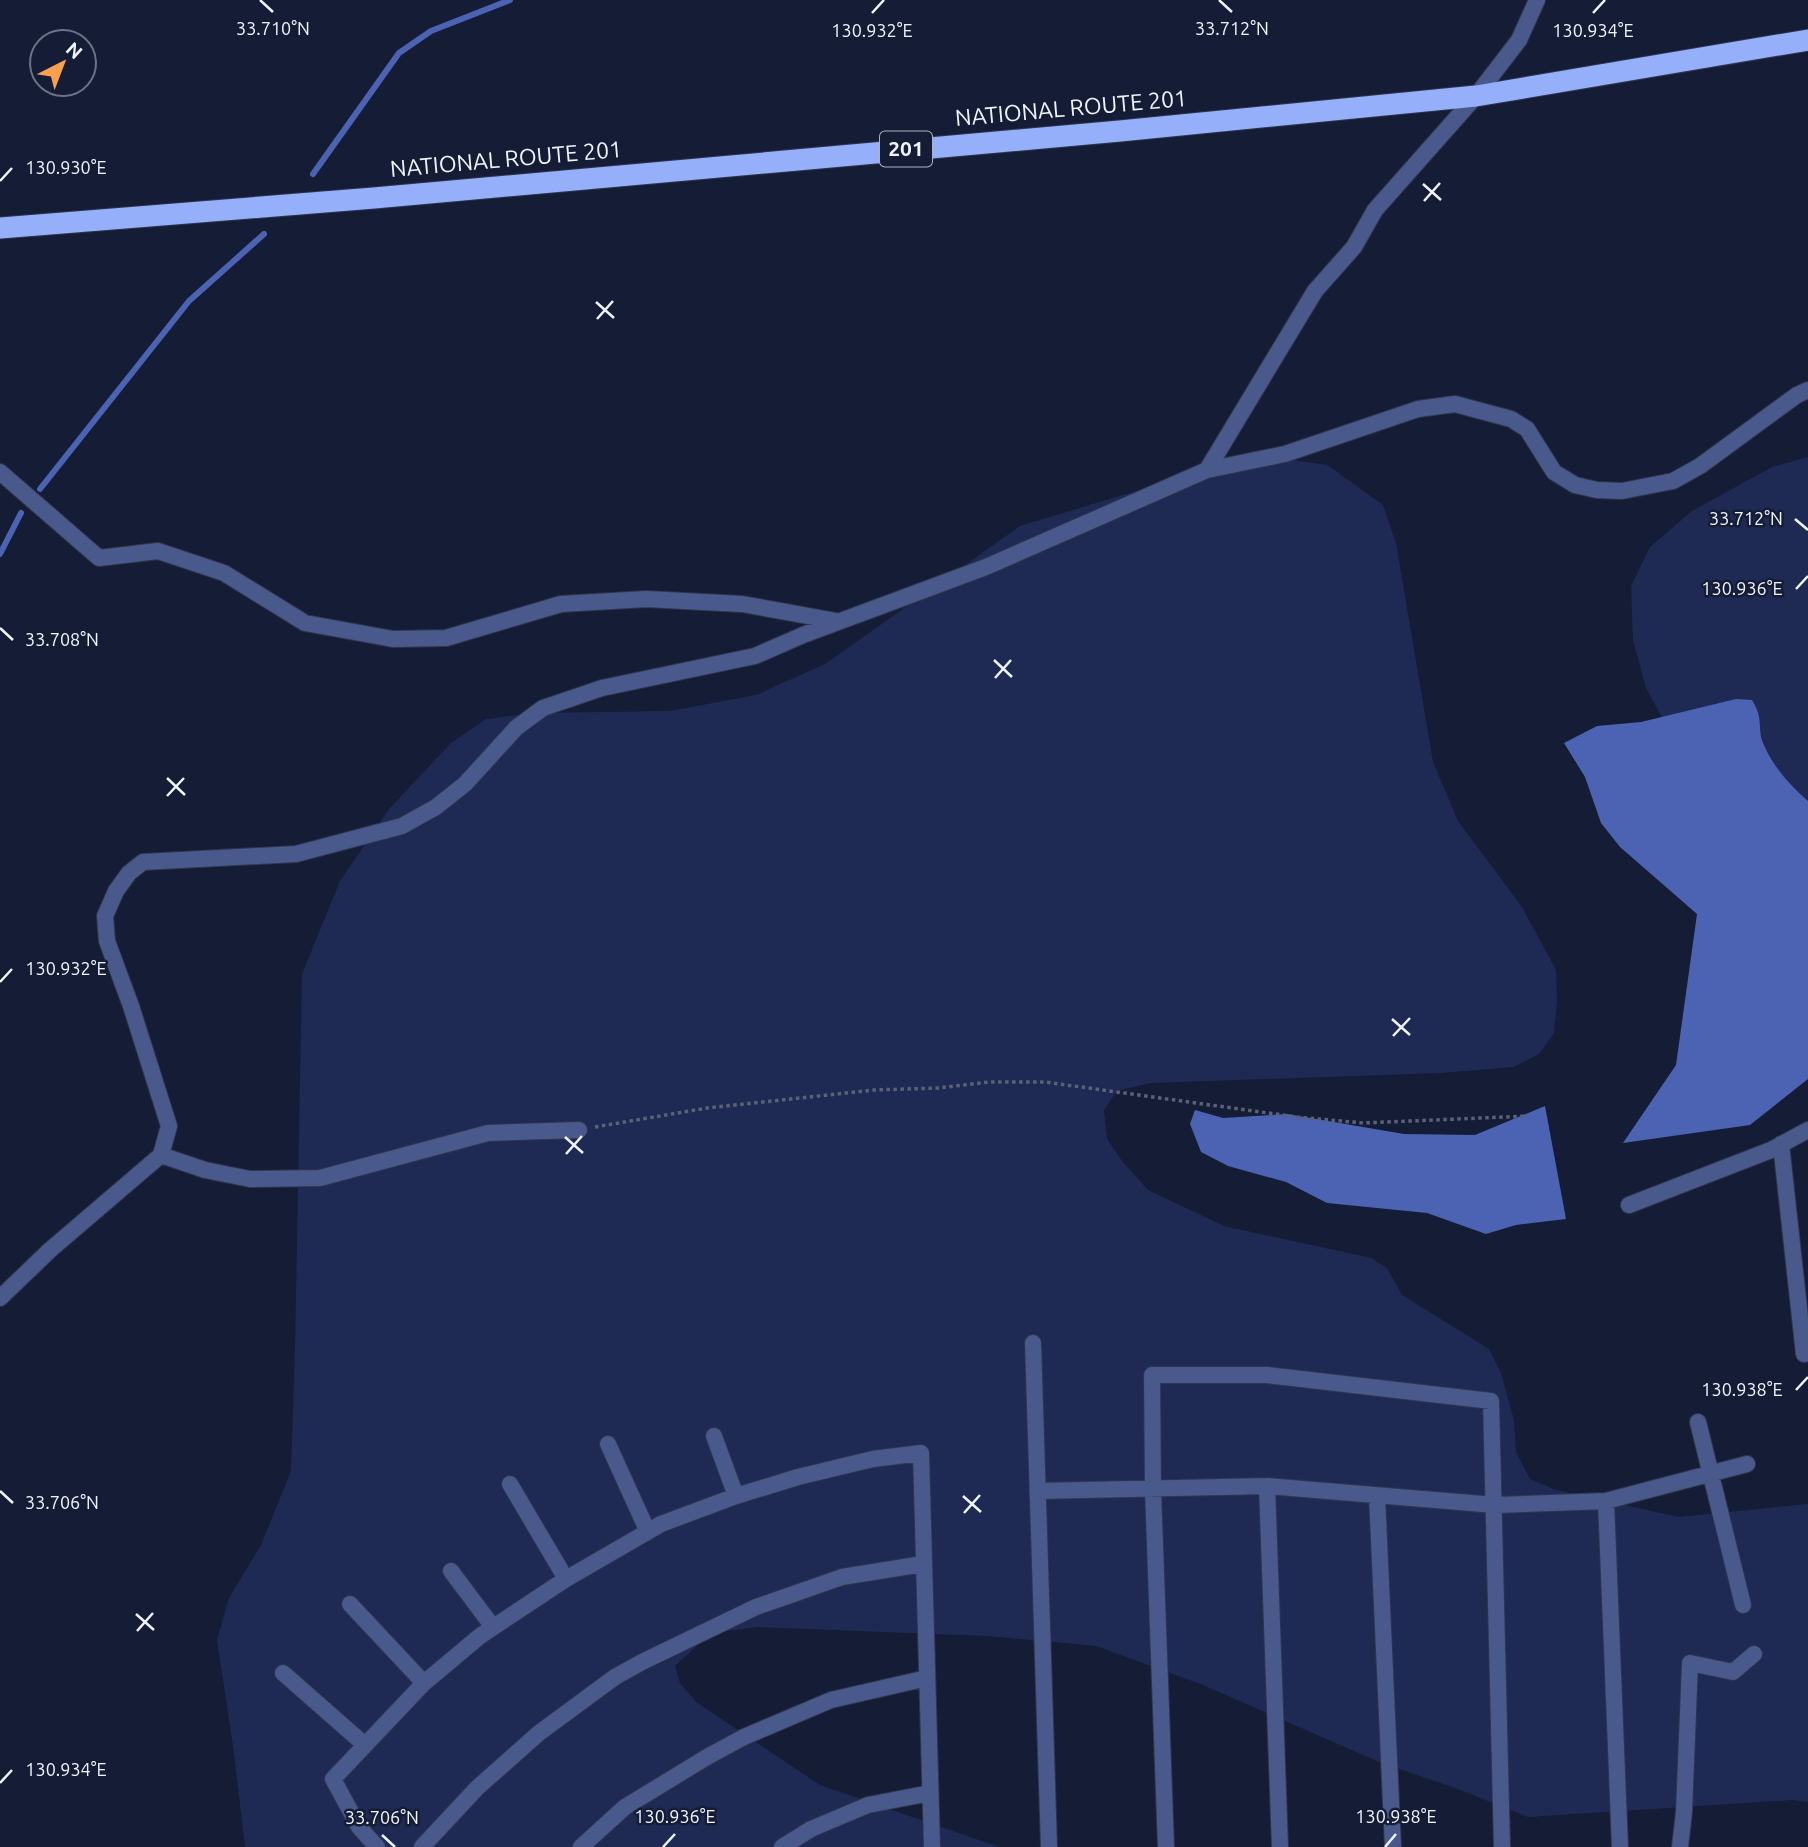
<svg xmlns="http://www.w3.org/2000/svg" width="1808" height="1847" viewBox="0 0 1808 1847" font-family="Ubuntu,sans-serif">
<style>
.green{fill:#1e2a54}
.water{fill:#4c62b2}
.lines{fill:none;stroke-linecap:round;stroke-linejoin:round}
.stream{stroke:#4c62b2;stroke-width:6}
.street-casing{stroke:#2f364d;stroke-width:18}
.highway-casing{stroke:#2f364d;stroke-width:23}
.path{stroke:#5b6176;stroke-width:3.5;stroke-dasharray:3.5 3.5;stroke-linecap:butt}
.street{stroke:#49598c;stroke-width:16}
.highway{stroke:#96affb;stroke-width:21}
.ticks{fill:none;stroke:#f0f4fe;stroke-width:2.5}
.labels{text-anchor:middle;stroke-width:5;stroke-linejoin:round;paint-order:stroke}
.shield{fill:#151c35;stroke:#aeb3c2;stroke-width:2}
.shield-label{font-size:21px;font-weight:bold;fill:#f0f4fe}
.street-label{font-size:23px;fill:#f0f4fe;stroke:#151c35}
.ticks-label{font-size:18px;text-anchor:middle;fill:#f0f4fe;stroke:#151c35;stroke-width:5;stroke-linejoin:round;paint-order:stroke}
</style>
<rect width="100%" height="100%" fill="#151c35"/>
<!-- green -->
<path class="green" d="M1808,457V852L1670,732L1646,688L1633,640L1631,586L1650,547L1692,511L1772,467Z
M1293,460L1327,465L1383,505L1396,543L1433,762L1458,821L1522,907L1556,970L1557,1001L1554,1033L1539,1054L1514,1067L1442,1073L1151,1083L1117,1091L1104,1110L1107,1139L1122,1161L1148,1190L1224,1226L1371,1258L1387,1268L1402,1295L1489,1349L1501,1373L1514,1420L1516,1452L1530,1479L1556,1490L1679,1517L1808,1504V1802L1792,1800L1528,1817L1455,1788L1379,1762L1203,1685L1096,1646L988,1636L758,1627L711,1633L675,1666L680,1683L696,1702L820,1785L999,1847H245L234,1753L217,1640L229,1598L261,1545L291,1471L295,1348L302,974L340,881L389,809L451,743L486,719L536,713L670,711L756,695L825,664L1020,526L1216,467Z"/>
<!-- water -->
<path class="water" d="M1736,699L1752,700C1764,719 1757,727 1763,743C1773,767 1790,785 1808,801V1079L1750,1125L1623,1143L1676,1065L1697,914L1620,847L1601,823L1585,777L1564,743L1597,726L1641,722Z
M1545,1106L1566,1219L1516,1225L1486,1234L1427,1213L1327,1203L1286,1182L1228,1166L1201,1152L1190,1124L1195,1110L1223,1118L1287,1114L1404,1134L1475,1135Z"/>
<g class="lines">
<!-- stream -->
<path class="stream" d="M313,174L399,53L431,31L510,0
M40,489L189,301L264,234
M0,554L21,513"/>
<!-- street casing -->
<g class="street-casing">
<path id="street" d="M1207,470L1315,291L1354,247L1375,210L1476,96L1519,40L1537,0
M0,472L99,558L158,551L224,573L305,623L393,639L446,638L561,604L646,599L742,604L836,621
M1781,1144L1804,1354L1808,1353
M161,1155L205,1170L250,1179L320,1178L488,1133L579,1130
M1629,1205L1771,1150L1808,1130
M0,1298L50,1250L161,1155L169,1126L131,1006L107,941L105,916L116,891L129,873L143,862L296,854L402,826L436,807L465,784L516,728L543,708L602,688L755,656L803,635L986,567L1207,470L1285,454L1418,409L1455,404L1511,419L1527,429L1554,472L1575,485L1597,490L1622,491L1673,481L1700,466L1797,395L1808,390
M1033,1343L1049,1847
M1698,1422L1743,1605
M714,1436L736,1496
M608,1444L648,1532
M510,1484L566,1579
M1267,1486L1280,1847
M1038,1491L1267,1486L1495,1505L1606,1501L1747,1464
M1377,1496L1393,1847
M1606,1501L1620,1847
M451,1571L493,1627
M350,1604L424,1683
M283,1673L365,1745
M377,1847L359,1827L333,1779L424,1683L480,1636L566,1579L661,1524L736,1496L798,1477L873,1459L921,1453L932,1847
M422,1847L477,1788L539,1733L615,1677L642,1662L756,1607L842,1577L923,1564
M581,1847L625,1807L707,1757L744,1737L831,1700L927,1678
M782,1847L811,1829L868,1805L930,1793
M1166,1847L1153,1490L1152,1375H1267L1491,1401L1502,1847
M1680,1847L1684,1812L1690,1663L1733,1672L1754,1654"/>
</g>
<!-- highway casing -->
<g class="highway-casing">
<path id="highway" d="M0,228L374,198L1120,131L1476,96L1808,40"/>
</g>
<!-- path -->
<path class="path" d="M595,1127L707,1108L874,1090L938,1088L989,1082H1045L1297,1117L1363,1123L1528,1116"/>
<!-- street -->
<use href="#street" class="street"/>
<!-- highway -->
<use href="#highway" class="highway"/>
</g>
<!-- ticks -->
<path class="ticks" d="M260,0L273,12M1219,0L1232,12M872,13L884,0M1593,13L1605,0M0,181L12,168M1423,184L1441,200M1424,201L1440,183M596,302L614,318M597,319L613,301M1795,519L1808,530M1796,589L1808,576M0,628L13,640M994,660L1012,677M995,678L1011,660M167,778L185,795M167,796L184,778M0,982L12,969M1392,1019L1410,1035M1393,1036L1410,1018M565,1137L583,1153M566,1154L582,1136M1796,1390L1808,1377M0,1491L13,1503M963,1496L981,1512M964,1513L980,1495M136,1614L154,1630M137,1631L153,1613M0,1783L12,1770M382,1835L395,1847M663,1847L675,1834M1385,1847L1396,1834"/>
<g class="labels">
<!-- shield labels -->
<rect class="shield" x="880" y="131.5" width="52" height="35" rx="5"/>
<g class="shield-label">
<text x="906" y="156">201</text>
</g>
<!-- street labels -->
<g class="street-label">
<text transform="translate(1071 108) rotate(-5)" y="8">NATIONAL ROUTE 201</text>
<text transform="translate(506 159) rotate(-5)" y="8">NATIONAL ROUTE 201</text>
</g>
</g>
<g class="ticks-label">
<text x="273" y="35">33.710°N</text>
<text x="1232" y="35">33.712°N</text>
<text x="872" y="37">130.932°E</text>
<text x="1593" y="37">130.934°E</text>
<text x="66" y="174">130.930°E</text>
<text x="1746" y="525">33.712°N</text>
<text x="1742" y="595">130.936°E</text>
<text x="62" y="646">33.708°N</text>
<text x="66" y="975">130.932°E</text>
<text x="1742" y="1396">130.938°E</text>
<text x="62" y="1509">33.706°N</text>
<text x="66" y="1776">130.934°E</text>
<text x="675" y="1823">130.936°E</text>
<text x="1396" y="1823">130.938°E</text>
<text x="382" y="1824">33.706°N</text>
</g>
<!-- north arrow -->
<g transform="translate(63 63) rotate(42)"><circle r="33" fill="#151c35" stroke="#6d7285" stroke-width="2"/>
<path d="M0-5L12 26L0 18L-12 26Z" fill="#fa9f4e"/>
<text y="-10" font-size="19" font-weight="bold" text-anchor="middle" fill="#f0f4fe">N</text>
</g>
</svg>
